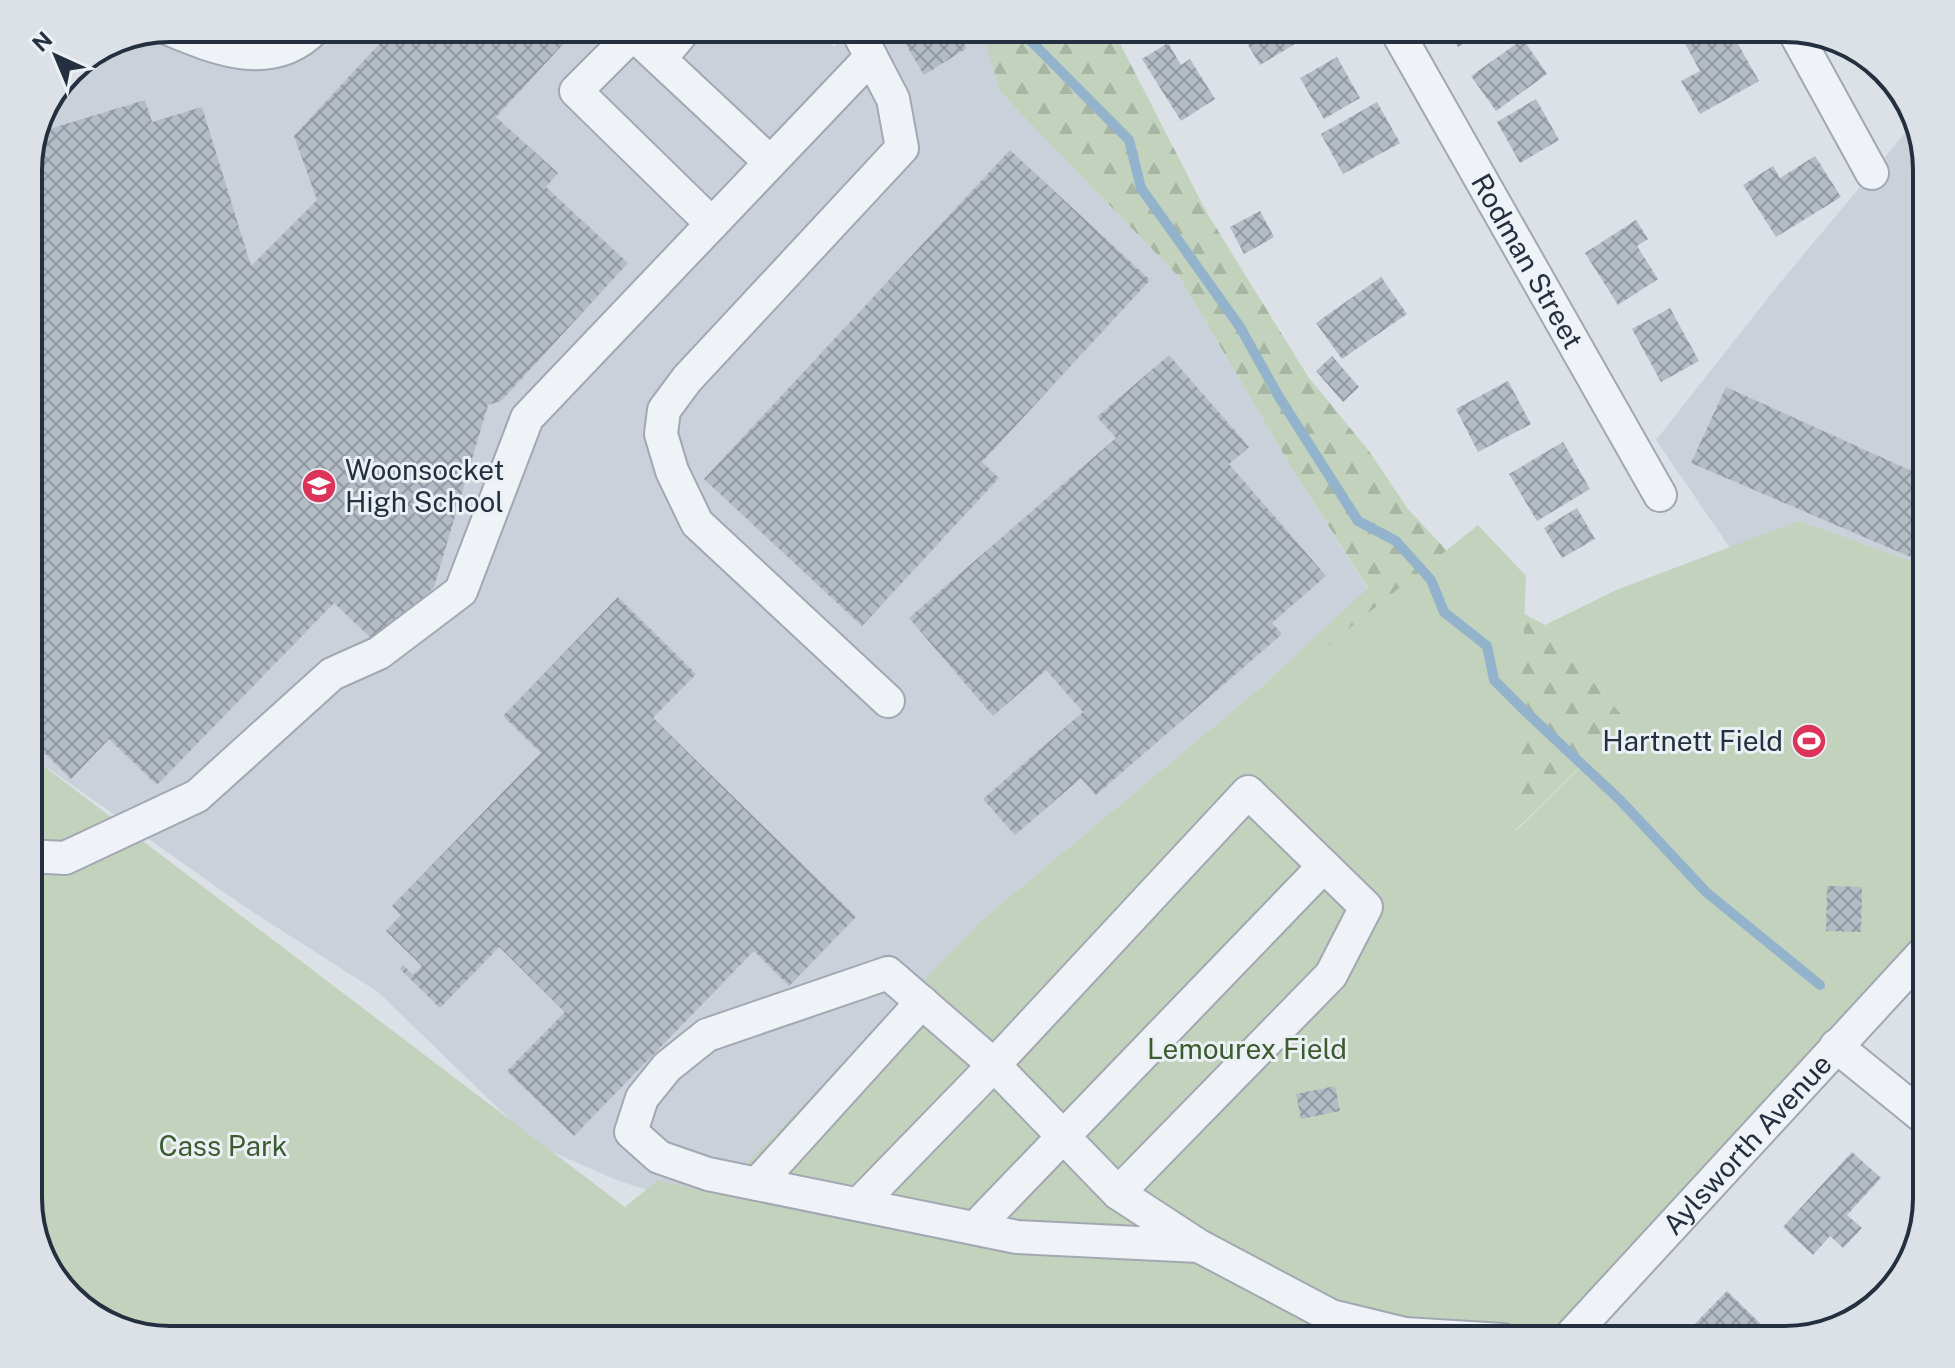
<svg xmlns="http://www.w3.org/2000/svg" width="1955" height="1368" viewBox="0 0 1955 1368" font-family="'Public Sans',sans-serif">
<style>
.built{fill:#cad1da}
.forest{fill:url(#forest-firs)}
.green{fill:#c3d2bc}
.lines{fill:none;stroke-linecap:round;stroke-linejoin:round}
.stream{stroke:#93b3cc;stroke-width:10}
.building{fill:url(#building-cross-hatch)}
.minor-casing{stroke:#a1a8b2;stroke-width:36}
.minor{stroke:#eff2f6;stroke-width:32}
.labels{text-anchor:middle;stroke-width:6;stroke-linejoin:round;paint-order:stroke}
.street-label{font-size:28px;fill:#24303f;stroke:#ebf0f5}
.poi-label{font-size:28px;fill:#24303f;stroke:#ebf0f5;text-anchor:start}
.park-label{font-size:28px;fill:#3c5c30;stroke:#ebf0f5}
.rim{fill:none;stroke:#24303f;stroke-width:4}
</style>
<defs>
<pattern id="forest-firs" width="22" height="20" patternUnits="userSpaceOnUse" patternTransform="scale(2)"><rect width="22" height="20" fill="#c3d2bc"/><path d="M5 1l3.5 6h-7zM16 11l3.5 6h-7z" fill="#a7b5a3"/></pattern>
<pattern id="building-cross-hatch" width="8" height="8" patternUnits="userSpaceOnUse" patternTransform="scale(2)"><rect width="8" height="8" fill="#b3bbc5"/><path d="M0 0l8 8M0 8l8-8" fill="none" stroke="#9198a1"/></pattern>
</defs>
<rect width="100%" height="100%" fill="#dce1e8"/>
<!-- built -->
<path class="built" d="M170,28H823L834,47L849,28H971L984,40L1001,93L1180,278L1293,470L1368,589L1260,688L982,920L704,1208L619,1181L536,1145L378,992L245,907L28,754V161L43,107L76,64Z
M1915,121L1927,170V567L1799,522L1730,548L1656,440L1779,284Z"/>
<!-- forest -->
<path class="forest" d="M971,28H1112L1207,213L1309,378L1369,451L1408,509L1487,594L1545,625L1627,721L1490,855L1389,822L1260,688L1368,588L1293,470L1180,278L1001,93L984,40Z"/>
<!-- green -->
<path class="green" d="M1799,521L1927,567V954L1570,1340H170L84,1311L47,1268L28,1206V754L625,1207L658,1180L717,1194L982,920L1260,688L1267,694L1478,525L1526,576L1516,831L1627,721L1545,625L1616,590Z"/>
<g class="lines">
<!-- stream -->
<path class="stream" d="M1018,28L1129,140L1141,188L1240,327L1279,397L1358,521L1396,541L1431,580L1444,612L1487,646L1494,680L1525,711L1620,800L1706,892L1820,985"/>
</g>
<!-- building -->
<path class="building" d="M394,28H578L496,117L558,173L546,187L628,263L501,401L488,405L434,587L378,645L334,603L157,785L109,739L71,779L28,737V161L36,133L145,100L152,122L202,107L251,266L317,200L294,136Z
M896,28H955L967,48L924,75Z
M1238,28H1299L1305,38L1260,65Z
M1447,28H1491L1458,47Z
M1708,28H1729L1759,81L1700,114L1681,81L1700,71L1684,42Z
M1523,39L1547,74L1496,111L1471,76Z
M1168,43L1181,65L1190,59L1215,99L1181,121L1142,59Z
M1869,56L1871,57L1898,90L1890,95Z
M1337,57L1360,98L1324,119L1300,78Z
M1536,99L1559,140L1520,163L1497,122Z
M1377,102L1400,143L1343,174L1321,134Z
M1010,150L1150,280L982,462L999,478L862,626L704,479Z
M1815,156L1841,197L1776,237L1743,185L1773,166L1780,178Z
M1260,211L1274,237L1244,254L1230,227Z
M1636,220L1648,239L1637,246L1658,279L1618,305L1585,253Z
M1381,277L1407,314L1342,359L1316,323Z
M1670,308L1699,361L1661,382L1632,329Z
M1169,355L1249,447L1229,464L1326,576L1272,623L1282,634L1096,795L1081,778L1015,835L983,799L1083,712L1046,670L993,716L909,618L1116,438L1097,417Z
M1332,356L1359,387L1343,402L1316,371Z
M1508,381L1531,424L1478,452L1456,409Z
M1726,387L1927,478V564L1691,463Z
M1563,442L1590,489L1537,521L1509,474Z
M1577,508L1595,539L1562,558L1544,528Z
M618,597L696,674L653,718L856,917L789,986L754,951L574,1136L507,1071L565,1012L499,947L440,1008L400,969L403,965L413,975L422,966L386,931L401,915L392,906L541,753L503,716Z
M1827,886L1862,887L1861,932L1826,931Z
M1335,1086L1340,1111L1301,1119L1296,1094Z
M1852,1152L1881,1178L1847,1215L1862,1228L1843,1248L1830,1236L1813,1255L1783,1227Z
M1727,1291L1764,1327L1750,1340H1679Z"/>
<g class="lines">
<!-- minor casing -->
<g class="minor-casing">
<g id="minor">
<path d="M856,28L893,99L902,148L687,379L664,410L661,434L672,471L697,523L888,701"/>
<path id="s1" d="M1395,28L1660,495"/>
<path d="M169,29C217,49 273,72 315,28"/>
<path d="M1794,31L1872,173"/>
<path d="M660,59L686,28"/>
<path d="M712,224L576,91L633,34L770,162"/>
<path d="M28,856L65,858L197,796L332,674L379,653L461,591L527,418L871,57"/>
<path d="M1836,1046L1927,1120"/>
<path d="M757,1184L922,1002"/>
<path d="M859,1204L994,1065L1118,1193"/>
<path d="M975,1228L1324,866"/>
<path d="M1199,1246L1017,1237L708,1174L659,1157L631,1132L642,1098L667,1067L707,1035L888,973L994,1065L1248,792L1366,907L1331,975L1118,1193L1199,1246L1331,1316L1405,1334L1503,1340"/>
<path id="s2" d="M1567,1340L1927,949"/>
</g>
</g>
<!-- minor -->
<use href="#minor" class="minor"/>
</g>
<!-- icons -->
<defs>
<g id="school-disc" transform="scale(1.8)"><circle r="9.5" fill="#db3359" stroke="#ebf0f5"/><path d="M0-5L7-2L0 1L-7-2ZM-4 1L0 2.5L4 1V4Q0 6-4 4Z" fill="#fff"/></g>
<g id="stadium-disc" transform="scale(1.8)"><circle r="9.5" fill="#db3359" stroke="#ebf0f5"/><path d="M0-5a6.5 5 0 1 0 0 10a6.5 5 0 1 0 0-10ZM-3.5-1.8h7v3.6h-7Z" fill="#fff"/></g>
</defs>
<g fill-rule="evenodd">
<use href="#school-disc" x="319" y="486"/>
<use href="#stadium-disc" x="1809" y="741"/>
</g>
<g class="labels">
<!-- street labels -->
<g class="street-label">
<text dy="10" stroke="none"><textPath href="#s1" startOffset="268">Rodman Street</textPath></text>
<text dy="10" stroke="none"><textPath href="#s2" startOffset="266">Aylsworth Avenue</textPath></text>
</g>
<!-- poi labels -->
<g class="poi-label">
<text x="345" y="480">Woonsocket<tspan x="345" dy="32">High School</tspan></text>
<text x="1783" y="751" text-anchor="end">Hartnett Field</text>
</g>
<!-- park labels -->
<g class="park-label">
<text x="1247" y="1059">Lemourex Field</text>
<text x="223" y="1156">Cass Park</text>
</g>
</g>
<!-- crop -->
<path d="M0 0H1955V1368H0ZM170 42H1785A128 128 0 0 1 1913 170V1198A128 128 0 0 1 1785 1326H170A128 128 0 0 1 42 1198V170A128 128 0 0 1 170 42Z" fill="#dbe1e6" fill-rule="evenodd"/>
<path class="rim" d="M170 42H1785A128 128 0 0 1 1913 170V1198A128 128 0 0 1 1785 1326H170A128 128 0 0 1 42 1198V170A128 128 0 0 1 170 42Z"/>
<!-- north arrow -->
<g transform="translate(56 56) rotate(316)" stroke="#ebf0f5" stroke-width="6" paint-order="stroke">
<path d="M0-6L14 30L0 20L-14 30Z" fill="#24303f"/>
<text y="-12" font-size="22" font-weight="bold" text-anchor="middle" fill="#24303f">N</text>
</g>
</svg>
